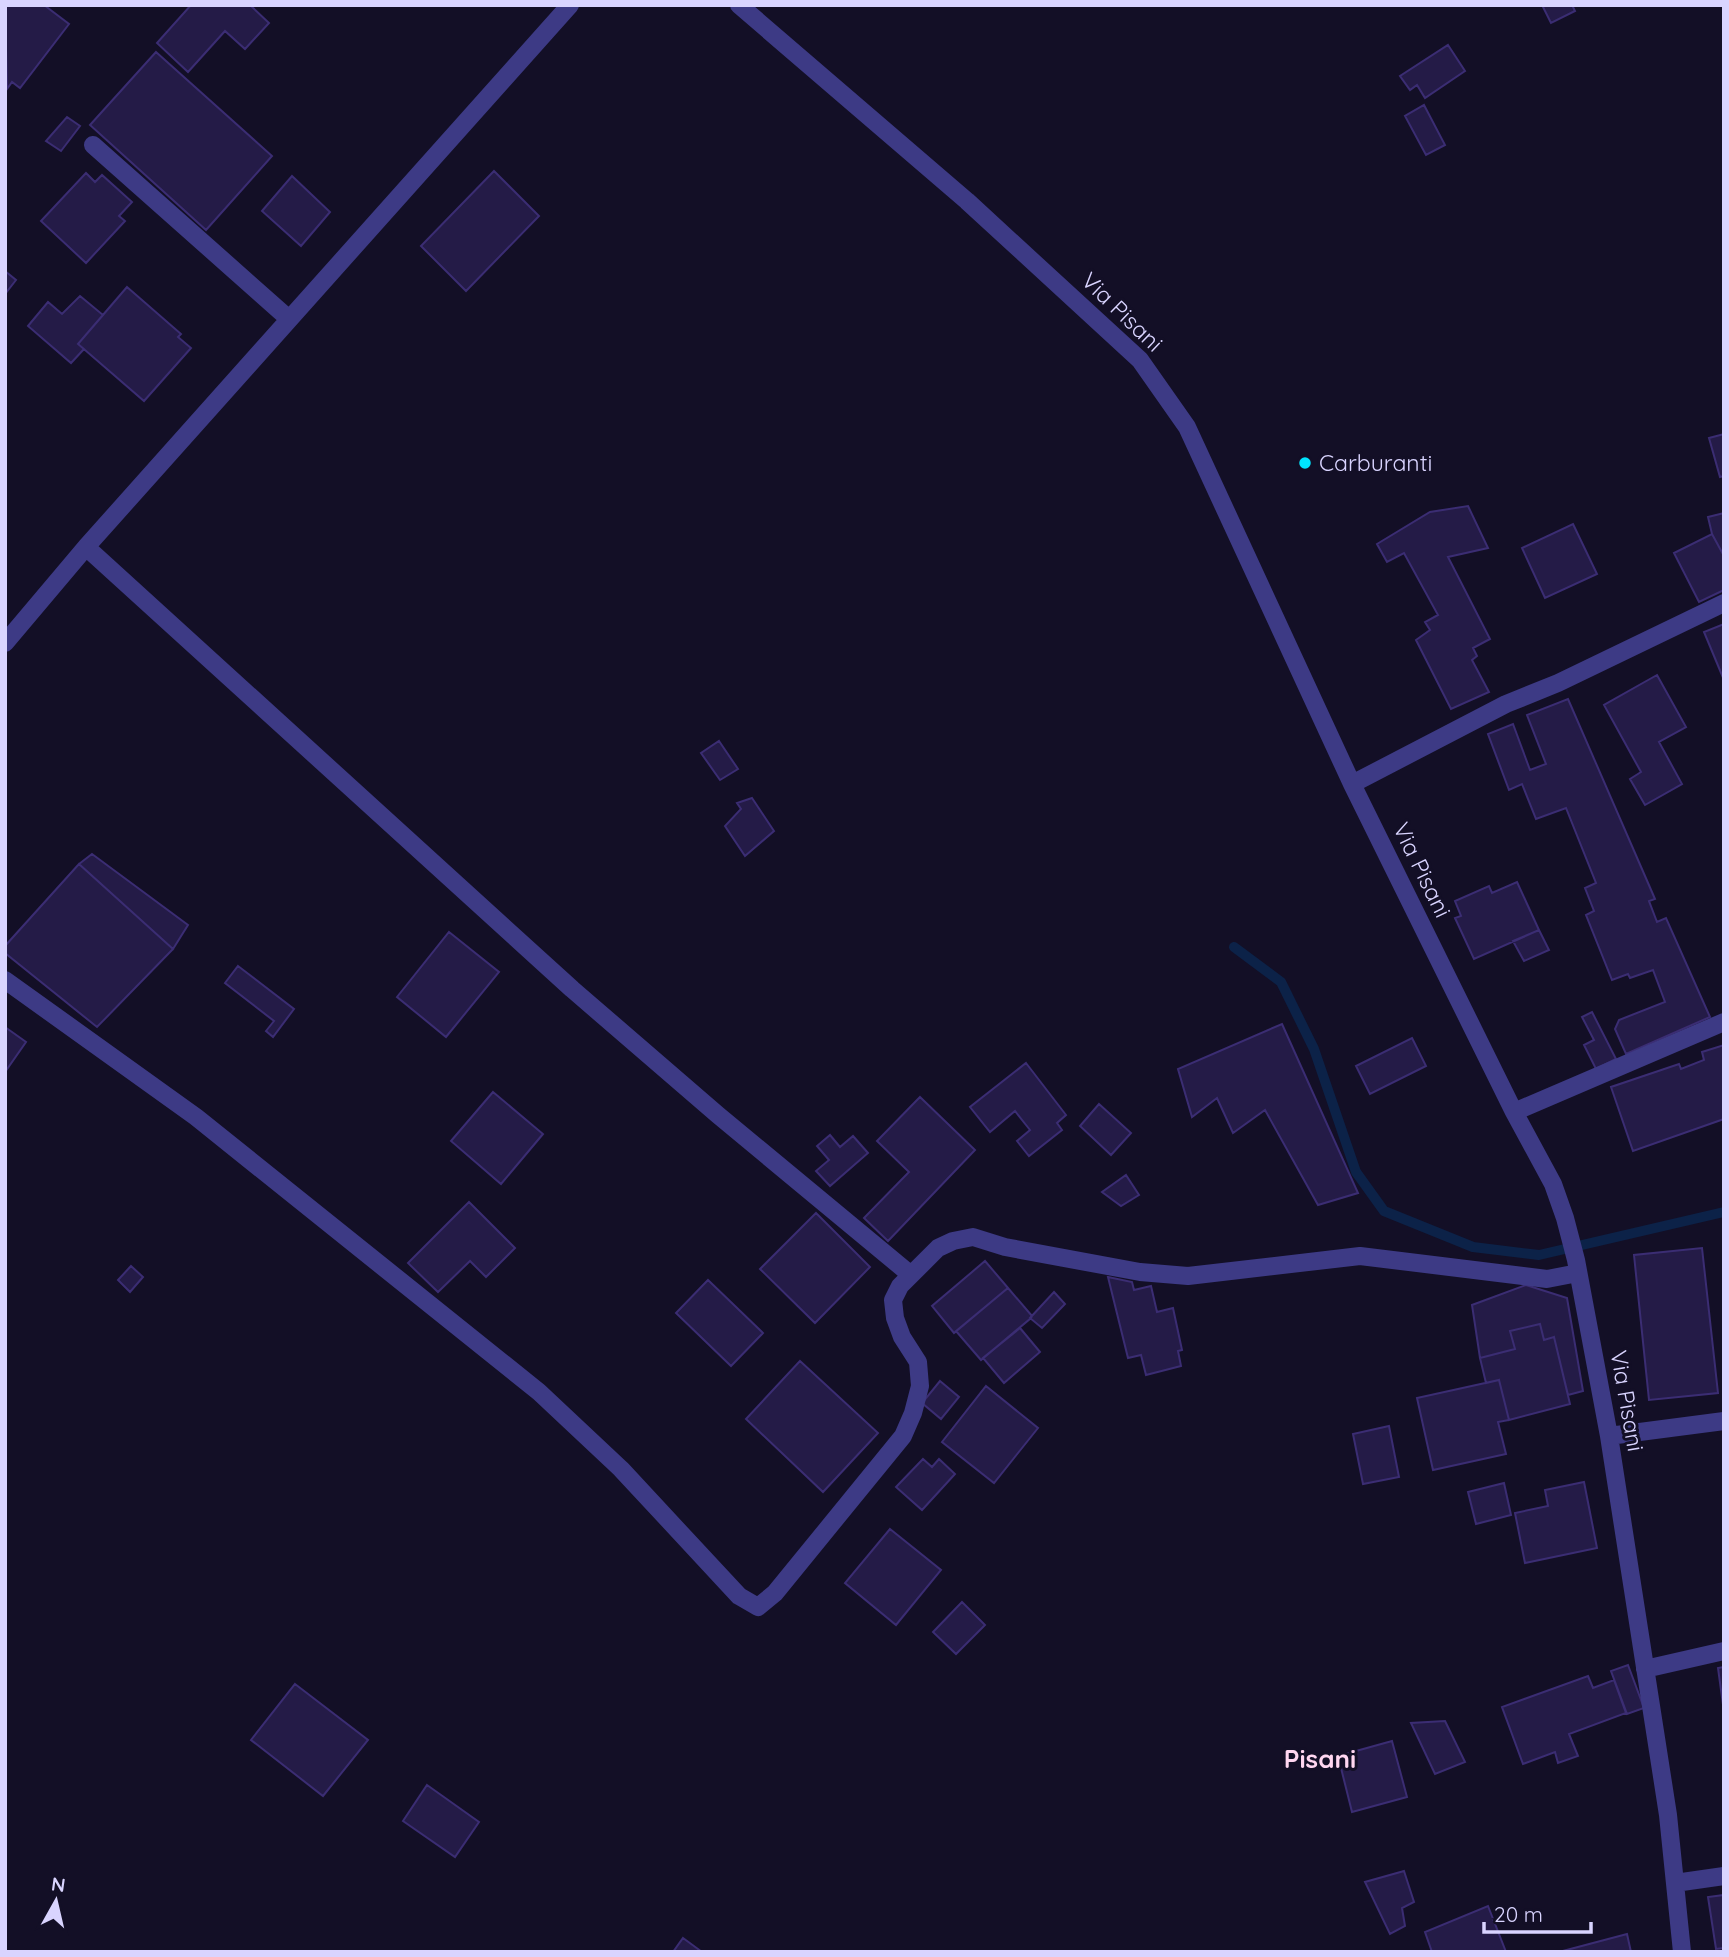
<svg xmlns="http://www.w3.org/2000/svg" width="1729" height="1957" viewBox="0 0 1729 1957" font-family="Quicksand,sans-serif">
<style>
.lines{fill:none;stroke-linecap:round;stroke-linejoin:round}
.stream{stroke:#0c2248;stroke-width:10}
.building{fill:#241b47;stroke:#3b2d73;stroke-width:2}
.minor{stroke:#3d3a85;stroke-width:18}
.poi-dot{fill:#00e5ff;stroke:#130f26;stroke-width:2.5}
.labels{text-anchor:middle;stroke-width:6;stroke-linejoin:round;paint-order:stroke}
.street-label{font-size:23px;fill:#d9d4ff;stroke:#130f26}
.poi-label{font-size:23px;fill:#d9d4ff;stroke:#130f26;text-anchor:start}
.quarter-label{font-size:26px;font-weight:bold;fill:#ffd6f0;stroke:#130f26}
</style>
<rect width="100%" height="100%" fill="#130f26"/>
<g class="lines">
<!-- stream -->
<path class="stream" d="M1234,947L1281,982L1314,1049L1356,1172L1384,1211L1473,1247L1539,1255L1724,1212"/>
</g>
<!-- building -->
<path class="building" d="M44,5L69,24L20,88L12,82L7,89L5,6Z
M191,5H250L269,23L245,49L225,31L188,72L157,43Z
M1542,5H1572L1575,11L1551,23Z
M1448,45L1465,71L1425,98L1417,85L1410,90L1400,76Z
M156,52L272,156L206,230L90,125Z
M1424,105L1445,145L1426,155L1405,116Z
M67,117L80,126L61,151L46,141Z
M494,171L539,216L466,291L421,246Z
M86,173L95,182L102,175L132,202L119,216L125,221L86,263L41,221Z
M292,176L330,212L301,246L262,211Z
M5,271L16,280L5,294Z
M127,287L181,334L178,337L191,348L144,401L78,344Z
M80,296L103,315L78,344L84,349L71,363L28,326L48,302L62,314Z
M1724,434V476L1720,477L1709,438Z
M1468,506L1488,548L1448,557L1490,639L1473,648L1477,656L1472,660L1489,692L1451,709L1416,640L1430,630L1425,622L1438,615L1404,553L1387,562L1377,544L1430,512Z
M1724,513V556L1712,534L1708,517Z
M1573,524L1597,574L1545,598L1522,548Z
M1712,534L1724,556V590L1699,602L1674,553Z
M1724,624V680L1704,632Z
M1657,675L1686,727L1659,742L1682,784L1645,805L1630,779L1641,772L1604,705Z
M1568,699L1655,899L1649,901L1657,922L1666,918L1710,1017L1626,1054L1615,1029L1619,1020L1665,1002L1653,970L1630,978L1628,974L1612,980L1586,915L1594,911L1585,888L1596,883L1566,808L1536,819L1522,784L1509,790L1488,734L1513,724L1530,770L1546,764L1527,715Z
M719,741L738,769L720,780L701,753Z
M752,798L774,831L745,856L725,826L741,809L737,803Z
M92,854L188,925L173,949L79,864Z
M79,864L173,949L97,1027L5,953V946Z
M1517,882L1539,930L1474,959L1455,918L1461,916L1455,901L1489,886L1492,893Z
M1539,930L1549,950L1524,961L1513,941Z
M449,932L499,972L446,1037L397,997Z
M238,966L294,1009L273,1037L266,1031L274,1021L225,983Z
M1592,1012L1616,1059L1596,1069L1584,1045L1594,1040L1582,1017Z
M1282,1024L1358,1193L1318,1205L1265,1110L1233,1133L1217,1098L1192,1117L1178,1069Z
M5,1027L26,1042L5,1072Z
M1412,1038L1426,1066L1370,1094L1356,1066Z
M1724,1045V1119L1633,1151L1611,1087L1679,1064L1681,1069L1704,1060L1702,1052Z
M1026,1063L1066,1115L1057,1123L1062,1130L1029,1156L1017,1141L1030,1130L1015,1111L990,1132L970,1107Z
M493,1092L543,1134L501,1184L451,1141Z
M920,1097L975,1150L888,1241L864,1218L909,1172L877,1141Z
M1099,1104L1131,1133L1111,1155L1080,1126Z
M830,1135L840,1147L853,1136L868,1153L830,1186L816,1171L829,1160L817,1146Z
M1126,1175L1139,1195L1121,1206L1102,1192Z
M469,1202L515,1248L486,1277L470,1261L438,1292L408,1263Z
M816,1213L870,1267L815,1323L760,1269Z
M1702,1248L1718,1393L1649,1400L1634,1255Z
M985,1261L1008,1288L954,1333L932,1306Z
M131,1266L143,1277L130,1292L118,1280Z
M1108,1277L1132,1282L1134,1290L1151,1286L1157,1312L1173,1308L1182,1350L1178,1351L1181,1366L1146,1375L1141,1355L1128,1358Z
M708,1280L763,1333L731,1366L676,1313Z
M1526,1285L1567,1298L1583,1391L1568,1395L1554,1337L1544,1340L1540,1324L1510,1331L1515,1349L1480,1358L1472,1305Z
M1008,1288L1032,1316L1031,1318L981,1360L956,1331Z
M1054,1292L1065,1304L1042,1328L1030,1318Z
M1540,1324L1544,1340L1554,1337L1570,1404L1509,1420L1499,1380L1486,1383L1480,1358L1515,1349L1510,1331Z
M1020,1328L1040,1352L1004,1383L983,1358Z
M800,1361L878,1433L823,1492L746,1419Z
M1499,1380L1509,1420L1498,1422L1506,1454L1433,1470L1417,1398Z
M940,1381L959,1397L941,1419L922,1403Z
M986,1386L1038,1428L994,1483L942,1442Z
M1389,1426L1399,1477L1363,1484L1353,1434Z
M923,1459L932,1467L939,1459L955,1474L922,1510L896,1487Z
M1584,1482L1597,1548L1525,1563L1515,1513L1548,1506L1545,1490Z
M1504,1483L1511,1515L1476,1524L1468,1492Z
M890,1529L941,1570L896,1625L845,1583Z
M962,1602L985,1625L956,1654L933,1632Z
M1628,1665L1644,1708L1627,1714L1611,1671Z
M1724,1667V1712L1718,1668Z
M1588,1676L1593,1688L1614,1680L1626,1713L1569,1734L1578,1756L1558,1763L1555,1752L1523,1764L1502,1707Z
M295,1684L368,1740L323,1796L251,1740Z
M1445,1721L1465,1762L1435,1774L1411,1723Z
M1392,1741L1407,1797L1352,1812L1338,1756Z
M427,1785L479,1822L455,1857L403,1821Z
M1404,1871L1414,1902L1402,1908L1405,1926L1390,1934L1365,1882Z
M1724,1895V1948L1716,1949L1708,1897Z
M1488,1906L1506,1952H1432L1425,1932Z
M1627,1934L1631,1952H1559Z
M683,1938L702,1952H673Z"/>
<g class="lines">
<!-- minor -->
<path class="minor" d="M739,5L967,201L1140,360L1187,427L1352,784L1514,1112L1553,1184L1565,1218L1576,1260L1609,1436L1668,1815L1682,1952
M93,145L289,319
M86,547L572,989L718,1115L911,1275
M5,643L86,547L570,5
M1352,784L1506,704L1558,683L1724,603
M5,980L196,1117L539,1392L621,1469L739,1596L758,1607L775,1593L903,1436L913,1413L920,1386L918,1362L902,1337L895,1318L893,1300L900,1286L938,1248L953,1241L973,1237L1005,1247L1140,1272L1188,1276L1360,1256L1547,1279L1578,1273
M1514,1112L1724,1022
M1609,1436L1724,1421
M1645,1669L1724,1651
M1675,1883L1724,1876"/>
</g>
<!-- markers -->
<circle class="poi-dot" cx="1305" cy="463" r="7"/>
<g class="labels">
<!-- street labels -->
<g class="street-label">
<text transform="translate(1122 312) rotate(44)" y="8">Via Pisani</text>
<text transform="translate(1422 870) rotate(64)" y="8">Via Pisani</text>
<text transform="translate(1627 1401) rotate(80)" y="8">Via Pisani</text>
</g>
<!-- poi labels -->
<g class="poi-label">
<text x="1319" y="471">Carburanti</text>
</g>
<!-- quarter labels -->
<g class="quarter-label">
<text x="1320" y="1768">Pisani</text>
</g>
</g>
<!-- border -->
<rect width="1729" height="1957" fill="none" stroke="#d9d4ff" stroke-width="14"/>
<!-- north arrow -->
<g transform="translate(56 1901) rotate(8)" stroke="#130f26" stroke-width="5" paint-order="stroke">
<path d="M0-5L12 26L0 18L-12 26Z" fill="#d9d4ff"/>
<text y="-10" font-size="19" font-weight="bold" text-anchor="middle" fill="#d9d4ff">N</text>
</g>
<!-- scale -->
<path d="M1484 1922v10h107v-10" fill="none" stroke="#d9d4ff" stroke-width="3.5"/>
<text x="1494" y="1922" font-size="21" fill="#d9d4ff" stroke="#130f26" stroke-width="5" paint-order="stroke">20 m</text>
</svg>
